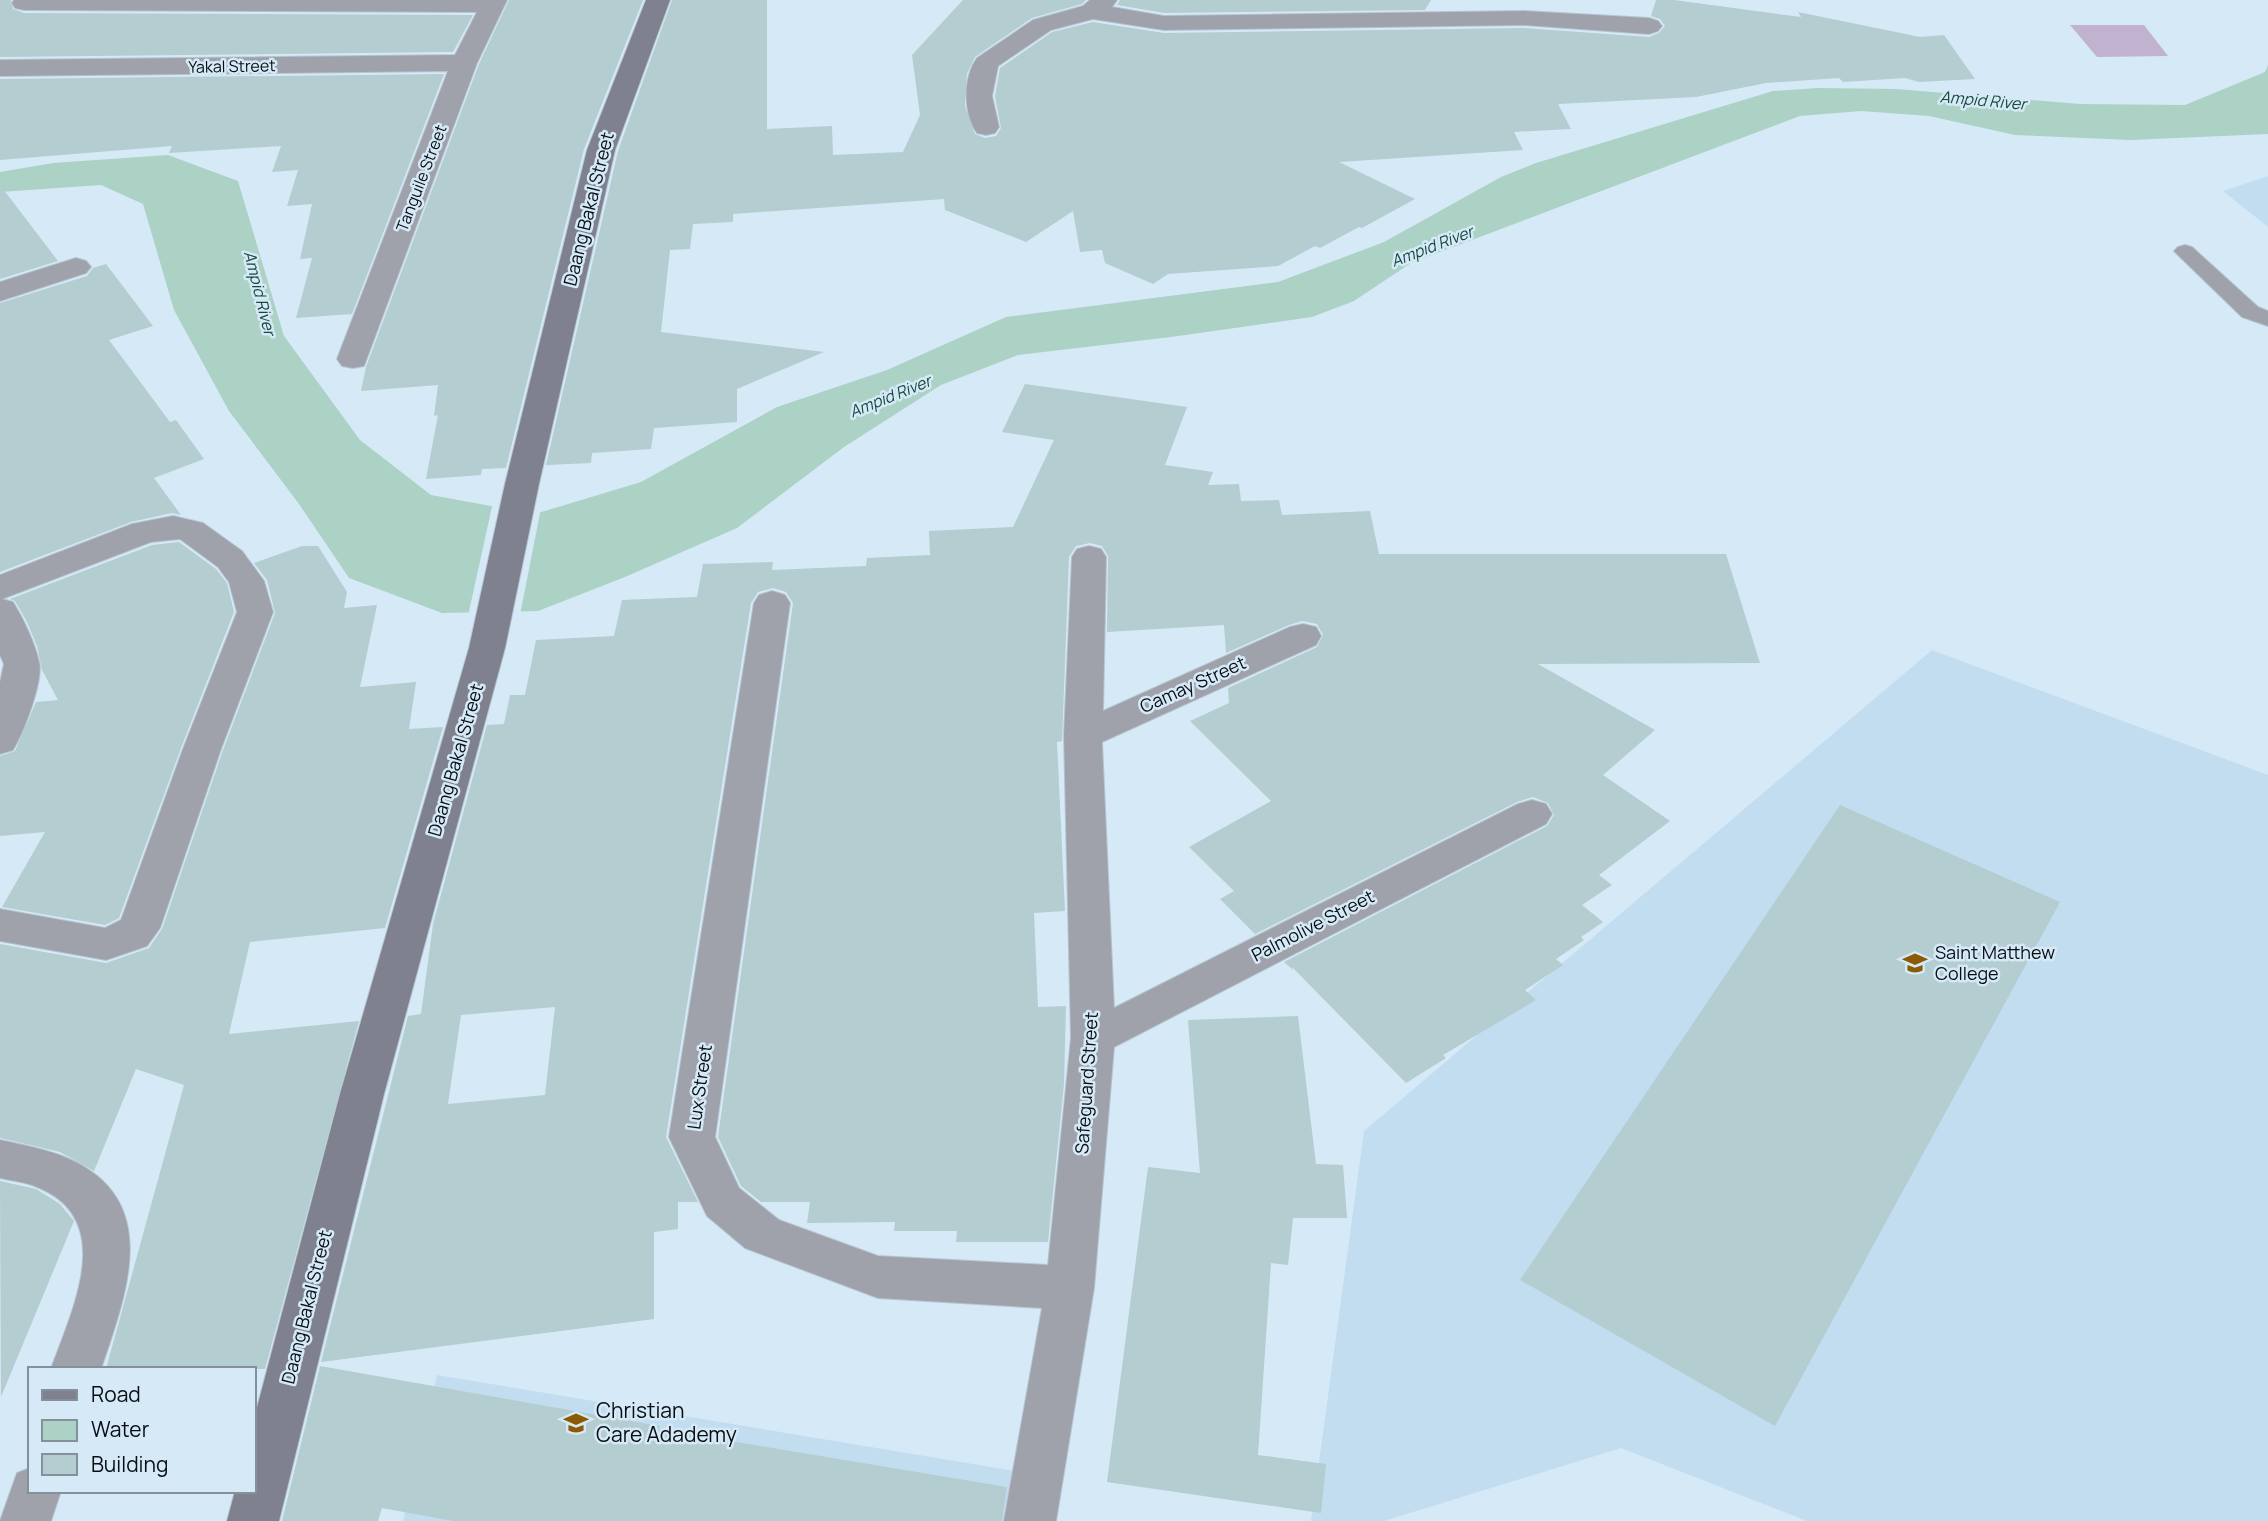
<svg xmlns="http://www.w3.org/2000/svg" width="2268" height="1521" viewBox="0 0 2268 1521" font-family="Manrope,sans-serif">
<style>
.built{fill:#c3ddf0}
.green{fill:#c1b2cf}
.water{fill:#abd2c5}
.pier{fill:#d6e9f7}
.building{fill:#b3cdd0;fill-rule:evenodd}
.lines{fill:none;stroke-linecap:round;stroke-linejoin:round}
.lane-casing{stroke:#b5c6d3;stroke-width:2}
.street-casing{stroke:#b5c6d3;stroke-width:2}
.secondary-casing{stroke:#b5c6d3;stroke-width:2}
.lane{fill:#a0a2ab;fill-rule:evenodd}
.street{fill:#a0a2ab;fill-rule:evenodd}
.secondary{fill:#7f828e;fill-rule:evenodd}
.labels{text-anchor:middle;stroke-width:5;stroke-linejoin:round;paint-order:stroke}
.far-street-label{font-size:16px;fill:#080e13;stroke:#d6e9f7}
.far-water-label{font-size:16px;font-style:italic;fill:#14493c;stroke:#d6e9f7}
.street-label{font-size:18px;fill:#080e13;stroke:#d6e9f7}
.poi-label{font-size:18px;fill:#080e13;stroke:#d6e9f7;text-anchor:start}
.near-poi-label{font-size:21px;fill:#080e13;stroke:#d6e9f7;text-anchor:start}
</style>
<rect width="100%" height="100%" fill="#d6e9f7"/>
<!-- built -->
<path class="built" d="M2268,176V227L2223,191Z
M1932,650L2268,775V1521H1807L1621,1448L1384,1521H1311L1364,1131Z
M437,1375L1015,1471L1004,1521H403Z"/>
<!-- green -->
<path class="green" d="M2070,25H2144L2168,56L2097,57Z"/>
<!-- water -->
<path class="water" d="M2268,65V134L2130,140L2015,135L1929,116L1861,111L1800,116L1411,263L1354,301L1312,317L1171,337L1018,355L941,385L844,447L737,528L625,577L538,611L442,613L349,578L299,504L229,411L174,310L143,204L101,185L0,192V172L53,163L168,155L238,181L284,336L360,440L431,495L535,514L641,482L777,407L887,370L1006,317L1278,282L1384,242L1501,177L1536,163L1773,91L1817,88L1896,89L2080,104L2185,105L2265,72Z"/>
<!-- pier -->
<path class="pier" d="M493,502L535,510L541,508L520,615L468,616Z"/>
<!-- building -->
<path class="building" d="M0,0H11L13,9L24,13L473,15L453,52L0,57Z
M509,0H643L584,149L506,468L482,469L481,475L426,479L438,415L434,416L438,385L361,391L366,367L479,64Z
M672,0H767V129L832,126L833,155L903,152L920,115L912,55L963,0H1086L1082,4L1032,18L975,57L967,74L965,106L975,134L985,138L996,136L1001,128L995,96L1000,68L1052,32L1093,22L1164,33L1524,28L1649,37L1659,33L1665,26L1660,19L1651,16L1656,0H1674L1801,17L1798,12L1920,37L1944,35L1975,79L1919,82L1905,78L1843,82L1839,78L1766,83L1696,97L1558,104L1571,129L1514,132L1523,150L1339,162L1415,199L1362,228L1359,227L1320,248L1315,246L1278,266L1168,274L1153,284L1105,263L1102,250L1080,252L1073,211L1026,242L945,210L944,199L733,214V222L693,224L690,249L670,250L661,332L824,352L737,389V422L654,428L651,449L592,453L591,463L546,465L618,151Z
M1120,0H1431L1425,10L1164,13L1117,5Z
M444,74L352,314L296,318L312,258L300,259L312,204L287,206L298,170L272,172L281,146L169,153L172,146L0,160V79Z
M0,185L58,261L0,279Z
M106,264L153,326L109,340L170,422L176,420L204,459L154,478L181,515L172,513L131,522L0,572V303L87,276L93,268Z
M1025,384L1187,407L1165,465L1213,472L1208,485L1239,484L1241,501L1279,500L1282,515L1370,511L1379,554H1726L1760,663L1538,664L1655,730L1603,775L1670,821L1599,875L1612,885L1582,905L1603,922L1581,937L1584,940L1556,959L1563,965L1525,990L1536,1000L1443,1055L1446,1058L1406,1083L1292,967L1293,970L1284,962L1547,826L1554,815L1548,803L1533,797L1517,802L1255,934L1220,899L1234,891L1189,847L1271,801L1190,721L1229,703L1228,688L1317,647L1323,635L1317,624L1302,621L1289,625L1226,653L1224,625L1107,632L1108,556L1102,546L1090,543L1076,546L1069,557L1062,741L1057,742L1065,911L1034,913L1038,1007L1066,1006L1064,1084L1048,1242H956L957,1231H894L895,1222L807,1223L810,1202H761L741,1186L718,1137L793,603L786,592L773,588L758,592L751,603L666,1137L698,1202H678V1229L654,1232V1319L321,1362L408,1016L421,1014L433,924L487,725L504,724L510,695H525L536,640L614,636L622,600L697,597L703,564L773,562L772,570L866,566L867,558L930,555L929,531L1013,527L1054,440L1002,432ZM555,1007L545,1095L448,1104L461,1015Z
M179,542L216,569L227,583L234,612L181,748L119,918L105,925L2,907L45,832L0,836V756L15,751L36,702L58,700L42,670L37,646L27,622L15,601L10,599L152,545Z
M302,546H318L347,592L344,608L377,605L360,687L416,682L409,729L443,727L385,928L250,942L229,1034L359,1021L265,1369H106L184,1085L136,1069L94,1171L60,1152L0,1138V944L106,963L149,948L162,929L223,750L275,613L267,580L254,563Z
M1840,805L2060,902L1775,1426L1520,1280Z
M1298,1016L1316,1164L1343,1165L1347,1218H1293L1288,1265L1271,1263L1258,1455L1326,1464L1321,1513L1107,1482L1148,1167L1200,1173L1188,1020Z
M0,1181L36,1189L60,1204L74,1221L1,1397Z
M320,1366L660,1426L658,1429L1007,1487L1002,1521H453L382,1508L378,1521H282Z"/>
<g class="lines">
<!-- lane casing -->
<g class="lane-casing">
<path id="lane" d="M2185,245L2192,247L2258,307L2268,311V326L2242,317L2178,255L2174,251L2178,247Z"/>
</g>
<!-- street casing -->
<g class="street-casing">
<path id="street" d="M14,0H507L477,63L364,366L353,368L342,366L337,359L448,71L0,76V60L455,55L477,12L24,10L15,8L12,3Z
M1090,0H1117L1112,7L1164,16L1524,11L1649,18L1658,21L1662,26L1658,31L1649,34L1524,25L1164,30L1093,19L1051,30L998,66L992,96L999,127L995,133L986,135L977,133C963,113 963,77 977,58L1033,20L1083,6Z
M76,258L86,261L91,267L86,273L0,301V282Z
M173,516L203,523L242,551L264,581L273,612L221,749L160,928L147,946L106,960L0,941V909L105,928L121,920L183,749L237,612L229,582L218,567L180,539L151,542L2,599L13,602C23,618 35,643 39,662C44,680 23,734 13,750L0,754V682L4,664L0,655V575L132,524Z
M1089,546L1101,549L1106,557L1103,711L1290,627L1303,624L1316,627L1321,636L1316,645L1102,742L1114,1008L1518,804L1532,800L1546,804L1552,814L1546,824L1114,1047L1094,1288L1056,1521H1004L1042,1308L878,1298L745,1248L707,1216L669,1137L754,603L759,595L772,591L785,595L790,603L715,1137L739,1188L779,1220L878,1256L1048,1265L1071,1038L1064,735L1072,557L1077,549Z
M0,1140C23,1145 46,1149 67,1158C164,1200 126,1294 101,1369H51C72,1310 118,1219 37,1187C26,1182 12,1181 0,1178Z
M30,1468V1491H61L51,1521H0L17,1473Z"/>
</g>
<!-- secondary casing -->
<g class="secondary-casing">
<path id="secondary" d="M646,0H670L615,150L539,484L505,648L384,1094L279,1521H227L235,1491H254V1419L340,1094L469,648L505,484L587,150Z"/>
</g>
<!-- lane -->
<use href="#lane" class="lane"/>
<!-- street -->
<use href="#street" class="street"/>
<!-- secondary -->
<use href="#secondary" class="secondary"/>
</g>
<!-- icons -->
<defs>
<g id="university-bare" transform="scale(1.89)"><path d="M0-5L7-2L0 1L-7-2ZM-4 1L0 2.5L4 1V4Q0 6-4 4Z" fill="#8c5a04" stroke="#d6e9f7" stroke-width="2.5" paint-order="stroke"/></g>
<g id="school-bare" transform="scale(1.89)"><path d="M0-5L7-2L0 1L-7-2ZM-4 1L0 2.5L4 1V4Q0 6-4 4Z" fill="#8c5a04" stroke="#d6e9f7" stroke-width="2.5" paint-order="stroke"/></g>
</defs>
<g fill-rule="evenodd">
<use href="#university-bare" x="1915" y="963"/>
<use href="#school-bare" x="576" y="1423"/>
</g>
<g class="labels">
<!-- far-street labels -->
<g class="far-street-label">
<text transform="translate(232 66) rotate(-1)" y="6">Yakal Street</text>
<text transform="translate(421 178) rotate(-69)" y="6">Tanguile Street</text>
</g>
<!-- far-water labels -->
<g class="far-water-label">
<text transform="translate(1983 100) rotate(5)" y="6">Ampid River</text>
<text transform="translate(1432 246) rotate(-21)" y="6">Ampid River</text>
<text transform="translate(260 293) rotate(76)" y="6">Ampid River</text>
<text transform="translate(890 396) rotate(-22)" y="6">Ampid River</text>
</g>
<!-- street labels -->
<g class="street-label">
<text transform="translate(589 209) rotate(-76)" y="6">Daang Bakal Street</text>
<text transform="translate(1193 685) rotate(-24)" y="6">Camay Street</text>
<text transform="translate(456 760) rotate(-74)" y="6">Daang Bakal Street</text>
<text transform="translate(1313 926) rotate(-27)" y="6">Palmolive Street</text>
<text transform="translate(1087 1083) rotate(-86)" y="6">Safeguard Street</text>
<text transform="translate(700 1087) rotate(-82)" y="6">Lux Street</text>
<text transform="translate(307 1307) rotate(-76)" y="6">Daang Bakal Street</text>
</g>
<!-- poi labels -->
<g class="poi-label">
<text x="1935" y="959">Saint Matthew<tspan x="1935" dy="21">College</tspan></text>
</g>
<!-- near-poi labels -->
<g class="near-poi-label">
<text x="596" y="1418">Christian<tspan x="596" dy="24">Care Adademy</tspan></text>
</g>
</g>
<!-- legend -->
<rect x="28" y="1367" width="228" height="126" fill="#d6e9f7" stroke="#84919c" stroke-width="2"/>
<rect x="42" y="1390" width="35" height="10" fill="#7f828e" stroke="#84919c" stroke-width="2"/>
<text x="91" y="1402" font-size="21" fill="#080e13">Road</text>
<rect x="42" y="1420" width="35" height="21" fill="#abd2c5" stroke="#84919c" stroke-width="2"/>
<text x="91" y="1437" font-size="21" fill="#080e13">Water</text>
<rect x="42" y="1454" width="35" height="21" fill="#b3cdd0" stroke="#84919c" stroke-width="2"/>
<text x="91" y="1472" font-size="21" fill="#080e13">Building</text>
</svg>
